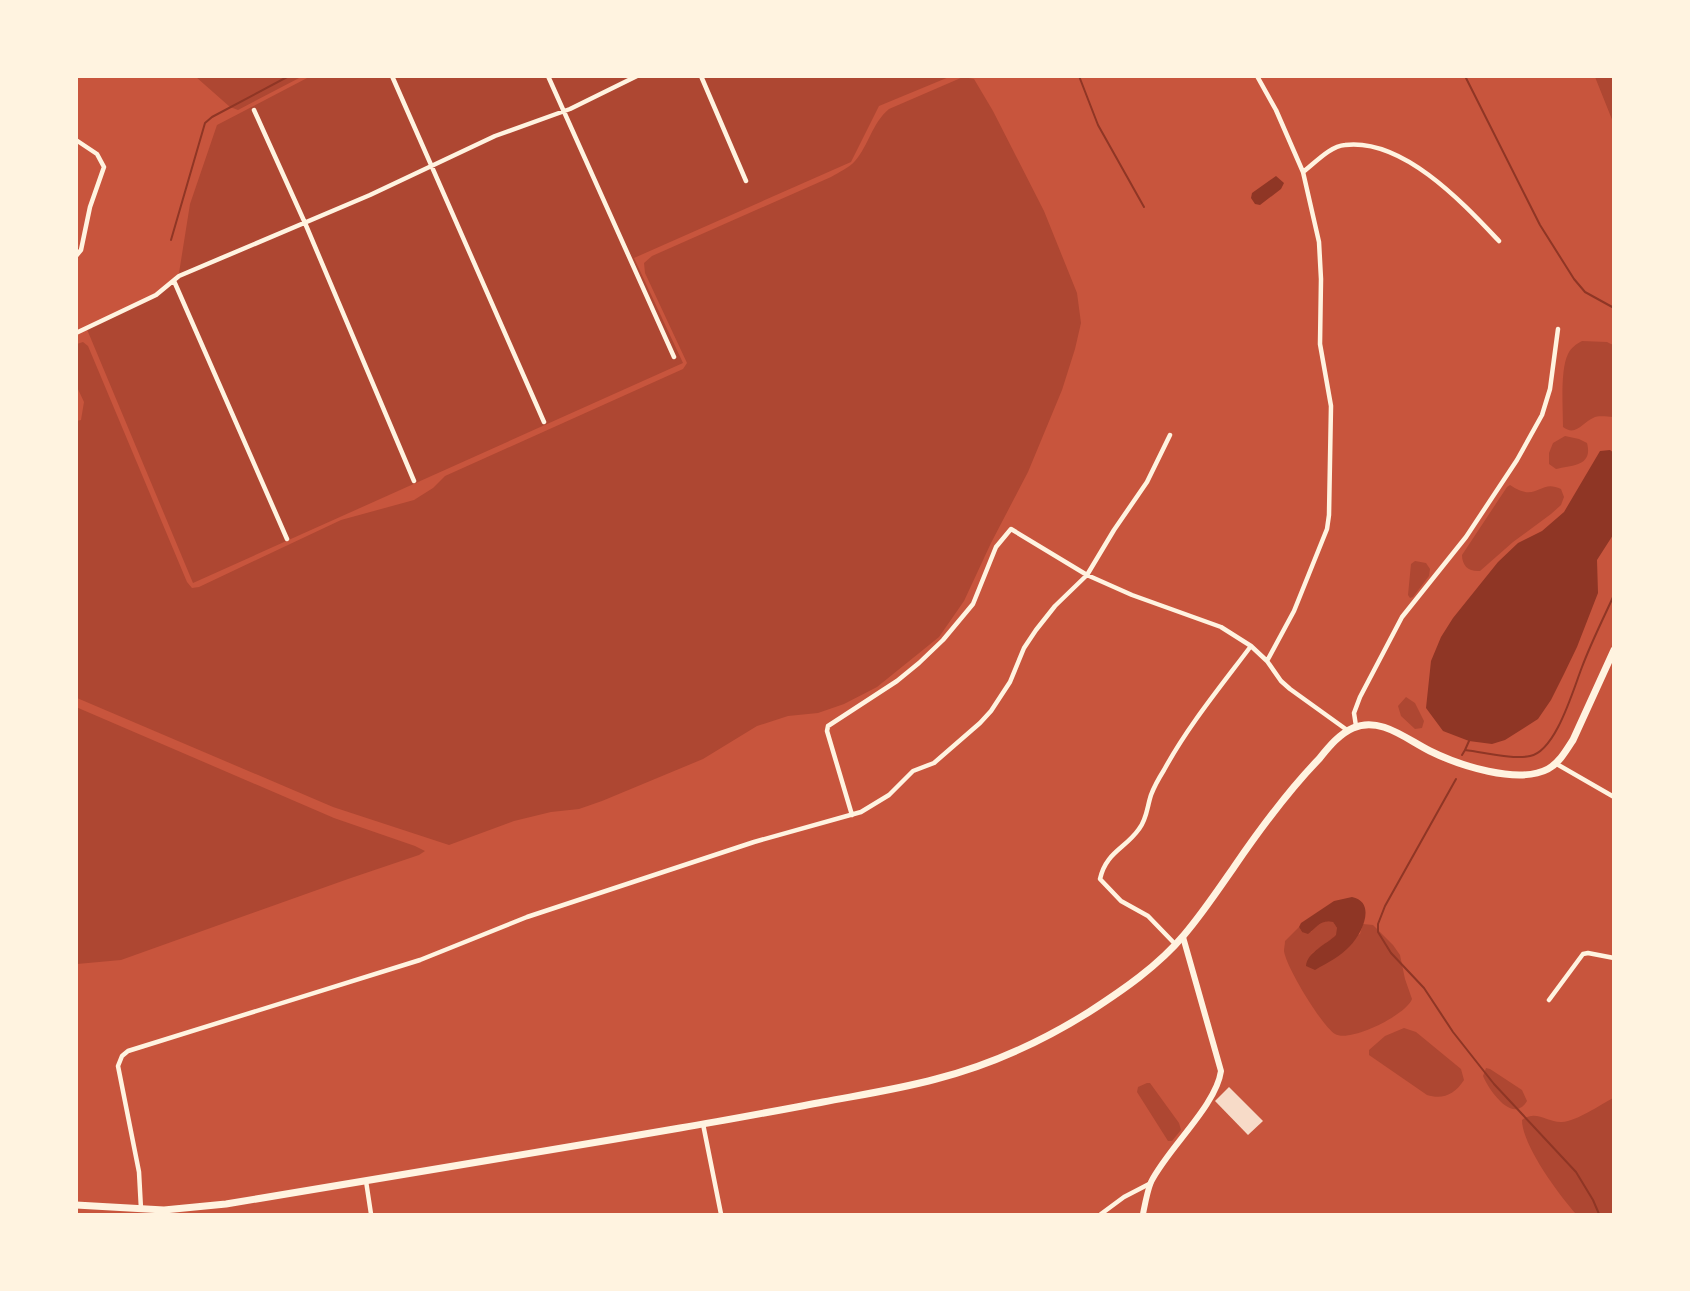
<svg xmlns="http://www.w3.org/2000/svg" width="1690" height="1291" viewBox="0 0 1690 1291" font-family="Manrope,sans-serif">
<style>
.green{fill:#ae4732}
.water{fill:#8f3625}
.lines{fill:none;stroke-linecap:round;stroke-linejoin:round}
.stream{stroke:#8f3625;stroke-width:2}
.building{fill:#f7dbc8}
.minor{stroke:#fff3e0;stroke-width:4.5}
.tertiary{stroke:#fff3e0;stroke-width:6}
.secondary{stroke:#fff3e0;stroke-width:7}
</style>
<rect width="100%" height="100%" fill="#c8553d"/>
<!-- green -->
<path class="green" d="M196,77H301L238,110L230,107Z
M309,77H949L879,106L851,162L634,258L683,363L193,583L86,327L143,301L163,288L179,273L190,204L217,125Z
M963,77L974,79L993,111L1044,211L1077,293L1081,323L1075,349L1062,390L1028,472L991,543L964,601L939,637L877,687L844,704L818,713L788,716L757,726L703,759L602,801L579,809L551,812L514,821L449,845L333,807L77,698L76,421L81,420L84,402L77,387V344L83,342L88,346L187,582L192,588L199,587L341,520L414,500L433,488L445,476L683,369L687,363L645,273L644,263L652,256L831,177C839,172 849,168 855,161C869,145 872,123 889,109Z
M1595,77H1613V122Z
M1582,341L1607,342L1613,345V417C1607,417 1599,415 1593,418C1583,422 1576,437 1563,427C1563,408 1560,370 1568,354C1571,348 1576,344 1582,341Z
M1565,436L1579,439L1587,443C1593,466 1573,465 1556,469L1549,464V453L1553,443Z
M1510,485C1538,504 1539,478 1561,489L1564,497L1561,505L1551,514L1513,542L1480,571C1469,572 1462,566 1462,555L1507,487Z
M1415,561L1426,563L1430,569L1429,576L1413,597L1410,598L1408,595L1411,564Z
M1406,697L1415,703L1424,721L1422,728L1415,729L1401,716L1398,706Z
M76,707L334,818L415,846L425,851L419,855L348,879L121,960L77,964Z
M1326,921L1333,922L1337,928V935L1311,954L1360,934L1363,924L1373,925L1393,945L1400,955L1405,979L1412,999C1406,1015 1350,1043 1335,1034C1322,1026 1286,967 1284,951C1284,948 1285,944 1285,941L1299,927L1302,932H1311L1316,926Z
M1404,1028L1416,1032L1461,1069L1464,1080C1455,1094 1443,1100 1427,1095L1369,1055V1050L1385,1036Z
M1486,1068L1490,1069L1522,1090L1527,1101C1513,1125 1489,1090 1483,1076Z
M1147,1083H1150L1179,1123L1181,1130L1172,1141H1168L1137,1092L1138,1087Z
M1613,1098V1214H1576C1559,1195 1522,1145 1522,1120C1536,1109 1548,1123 1562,1122C1577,1121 1600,1105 1613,1098Z"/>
<!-- water -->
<path class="water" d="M1276,176L1284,183L1281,189L1260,205L1255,204L1251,198L1252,193Z
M1610,450L1614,453L1613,535L1597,560L1598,593L1577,647L1564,674L1551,700L1538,719L1505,740L1492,744L1469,741L1443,731L1426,708L1431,661L1441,637L1453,618L1498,562L1518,543L1542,531L1564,512L1600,451Z
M1352,897C1377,902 1362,934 1350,946C1341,956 1327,963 1315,970L1306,966C1307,952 1327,944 1336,935L1337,928L1333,922C1321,919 1316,928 1308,934L1302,932L1299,927L1301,923L1334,901Z"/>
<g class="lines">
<!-- stream -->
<path class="stream" d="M1079,76L1098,125L1144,207
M1465,76L1540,225L1574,279L1585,292L1614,308
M171,240L205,123L212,117L289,76
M1465,750L1469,741
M1462,755L1465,750C1484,752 1512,760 1530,756C1556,751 1573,690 1582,667C1591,643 1603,619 1614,595
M1456,779L1385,906L1378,924V932L1391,953L1424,988L1453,1032L1494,1084L1576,1172L1593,1200L1599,1214"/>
</g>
<!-- building -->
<path class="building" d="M1229,1087L1263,1121L1248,1135L1215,1101Z"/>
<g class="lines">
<!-- minor -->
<path class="minor" d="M392,76L544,422
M548,76L674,357
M701,76L746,181
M1257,76L1276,110L1303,172L1319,242L1321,279L1320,344L1331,406L1329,515L1327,529L1294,611L1267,661
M254,110L305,223L414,481
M76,140L97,154L104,167L90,207L81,250L76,256
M1303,172C1315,163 1330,146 1345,145C1403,138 1463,203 1499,241
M174,281L287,539
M76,333L156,295L179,276L370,195L495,136L570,109L637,76
M1356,726L1354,713L1360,697L1402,617L1466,537L1517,460L1542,415L1550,389L1558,329
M1555,763L1614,797
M852,815L827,731L828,726L897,681L919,663L943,640L973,604L996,547L1011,529L1087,575L1132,595L1221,627L1251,646L1267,661L1281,681L1290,689L1347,730
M1176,945L1148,916L1121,901L1100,879C1106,852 1125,849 1139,829C1147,819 1147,807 1151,795C1154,787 1159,778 1164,770C1188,726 1221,686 1251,646
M1549,1000L1583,954L1588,953L1614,958
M703,1124L721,1214
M366,1181L371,1214
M141,1209L139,1172L118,1066L122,1056L128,1051L420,960L527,917L754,842L861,812L889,795L913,771L934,763L980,723L991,711L1010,682L1024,648L1036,630L1055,606L1087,575L1114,530L1147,482L1170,435
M1101,1214L1124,1197L1151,1183"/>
<!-- tertiary -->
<path class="tertiary" d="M1143,1214C1145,1204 1147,1192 1151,1182C1168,1148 1216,1106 1221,1071L1183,937"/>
<!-- secondary -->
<path class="secondary" d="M76,1205L164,1210L226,1204C378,1179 529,1154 680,1128C728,1120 775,1111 823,1102C860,1095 899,1089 936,1079C991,1065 1041,1042 1089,1012C1123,990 1158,966 1184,935C1202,914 1218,890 1234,867C1260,829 1287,792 1319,759C1328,748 1339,734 1353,728C1380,716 1406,739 1430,751C1458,765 1518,785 1548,769C1559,763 1566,751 1573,740L1614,650"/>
</g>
<!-- border -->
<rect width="1690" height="1291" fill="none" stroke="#fff3e0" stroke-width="156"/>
</svg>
